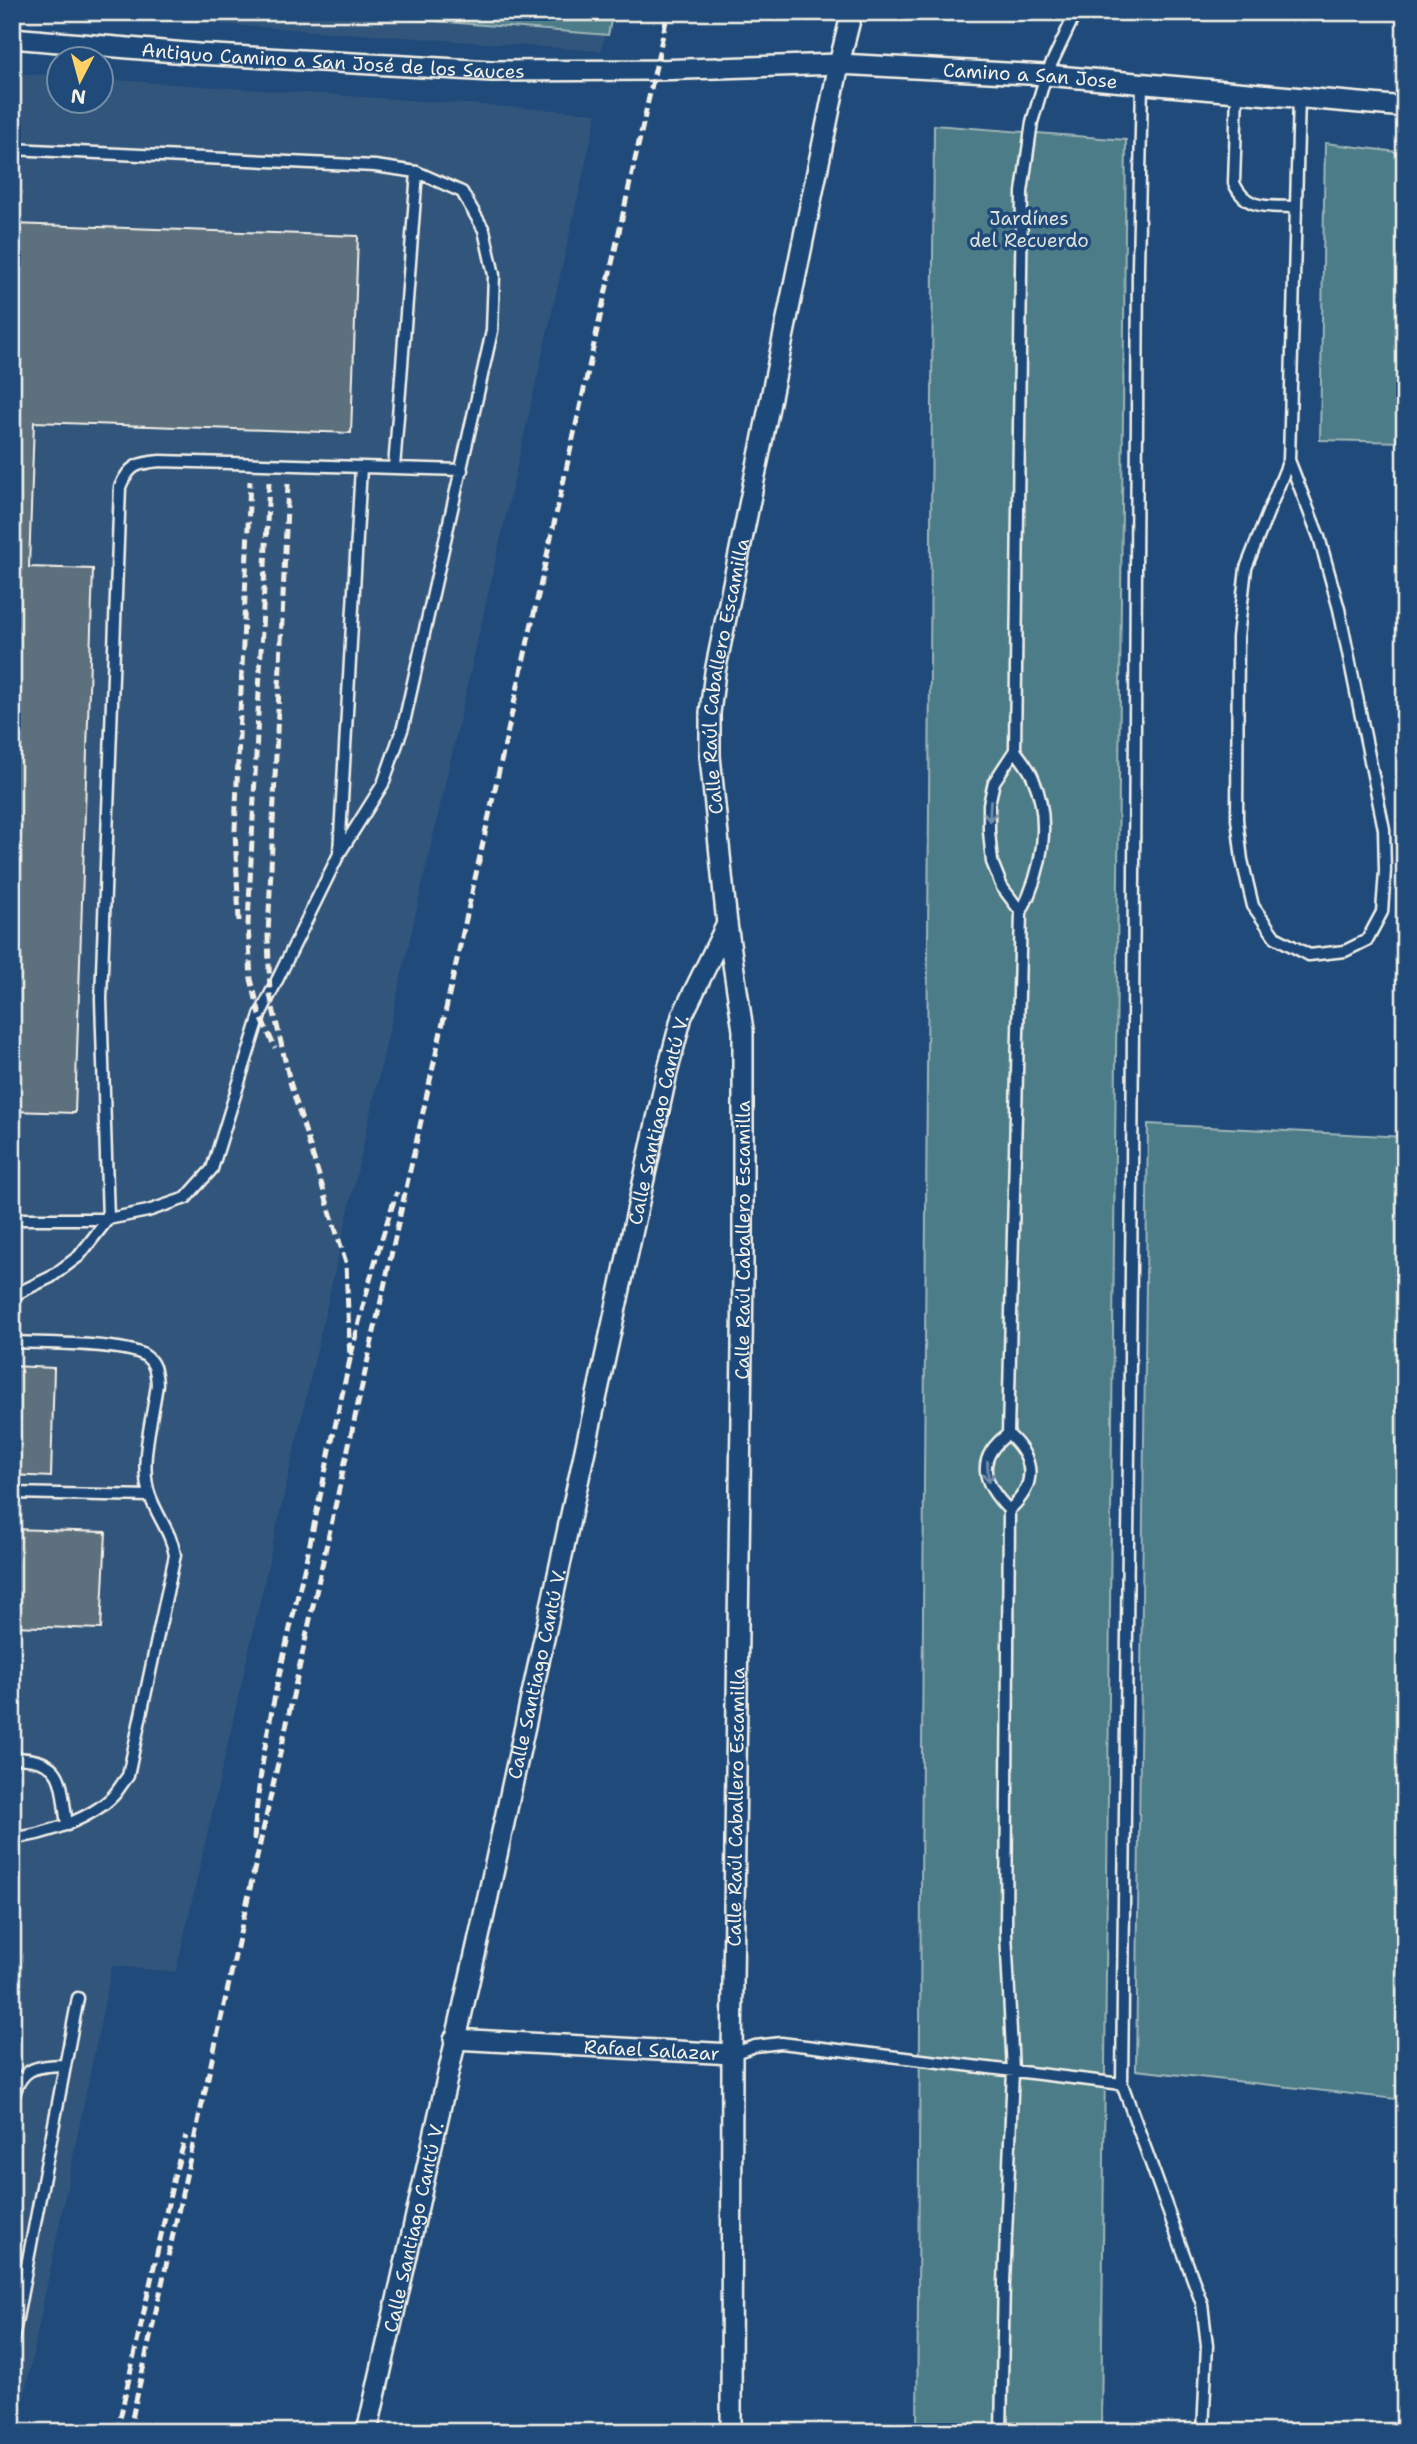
<svg xmlns="http://www.w3.org/2000/svg" width="1417" height="2444" viewBox="0 0 1417 2444" font-family="'Shantell Sans',sans-serif">
<style>
.built{fill:#32557b}
.green{fill:#4c7c87;stroke:#a0b6b8;stroke-width:2}
.building{fill:#5d6f7e;stroke:#f4f1e8;stroke-width:2}
.lines{fill:none;stroke-linecap:round;stroke-linejoin:round}
.lane-casing{stroke:#f4f1e8;stroke-width:15}
.street-casing{stroke:#f4f1e8;stroke-width:24}
.lane{stroke:#1f4a7a;stroke-width:10}
.street{stroke:#1f4a7a;stroke-width:19}
.rail{stroke:#f4f1e8;stroke-width:5;stroke-dasharray:10 5;stroke-linecap:butt}
.oneway{stroke:#748da6}
.labels{text-anchor:middle;stroke-width:7;stroke-linejoin:round;paint-order:stroke}
.street-label{font-size:19px;fill:#f4f1e8;stroke:#1f4a7a}
.park-label{font-size:19px;fill:#dbdfd9;stroke:#1f4a7a}
</style>
<rect width="100%" height="100%" fill="#1f4a7a"/>
<filter id="ink" filterUnits="userSpaceOnUse"><feTurbulence type="fractalNoise" baseFrequency=".0143" numOctaves="2"/><feDisplacementMap in="SourceGraphic" scale="14" xChannelSelector="R" yChannelSelector="G"/><feConvolveMatrix kernelMatrix="1 2 1 2 8 2 1 2 1" color-interpolation-filters="sRGB"/></filter>
<g filter="url(#ink)">
<!-- built -->
<path class="built" d="M46,12H611L601,51Z
M12,73L59,76L60,102H102V79L597,113L176,1972L112,1966L17,2432H12Z"/>
<!-- green -->
<path class="green" d="M323,12H613L608,35Z
M934,125L1126,140L1101,2432H917Z
M1325,143L1405,153V442L1320,440Z
M1148,1124L1405,1137V2100L1136,2070Z"/>
<!-- building -->
<path class="building" d="M12,224L358,236L351,433L34,422L29,567L93,569L75,1113L12,1111Z
M12,1366L54,1368L51,1477L12,1475Z
M12,1529L106,1532L101,1629L12,1626Z"/>
<g class="lines">
<!-- lane casing -->
<g class="lane-casing">
<path id="lane" d="M1142,84L1138,267L1132,1178L1122,2084L1202,2304L1207,2345L1203,2432
M1237,92L1234,183C1246,211 1270,206 1296,207
M12,149L375,166L417,172L462,192L484,230L494,275L492,331L403,727L383,784L339,854L260,1015L212,1169L186,1198L148,1211L108,1219H12
M1289,460L1319,537L1339,609L1384,829L1385,871L1382,912L1367,940L1345,951L1309,955L1275,937L1253,906L1242,860L1237,819L1238,637L1246,568L1289,460L1299,97
M394,468L417,172
M339,853L361,467
M1021,912L1002,887L992,862L989,831V804L994,782L1015,750L1022,192L1032,122L1046,75L1076,12
M12,1296L51,1277L79,1256L108,1219L101,999L120,487C129,465 138,463 160,461L462,470
M12,1342C39,1343 125,1343 144,1355C155,1362 156,1372 157,1384C153,1417 138,1465 150,1496C158,1518 171,1532 175,1555L128,1776C123,1782 119,1789 114,1795C93,1818 43,1836 12,1838
M12,1493L150,1496
M1009,1510C1037,1485 1036,1460 1008,1434L1021,912C1042,872 1052,821 1033,778C1029,768 1021,759 1015,750
M12,1758C66,1759 60,1780 67,1825
M732,2054L755,2046L781,2043L1122,2084
M12,2102C20,2068 33,2066 65,2065
M12,2344L78,1998
M1001,2432L1004,2282L1013,2071L1006,1933L1009,1510C983,1484 974,1459 1008,1434"/>
</g>
<!-- street casing -->
<g class="street-casing">
<g id="street">
<path id="s1" d="M12,38L198,54L492,71L655,70L839,64L1046,75L1405,107"/>
<path id="s2" d="M454,2039L732,2054"/>
<path id="s3" d="M367,2432L482,1924L667,1073L682,1016L727,924"/>
<path id="s4" d="M731,2432L732,2054L743,1276V1030L727,924L710,756V713L715,672L839,64L852,12"/>
</g>
</g>
<!-- lane -->
<use href="#lane" class="lane"/>
<!-- street -->
<use href="#street" class="street"/>
<!-- rail -->
<path class="rail" d="M269,482L248,924L251,979L260,1015L275,1048
M288,484L268,936L270,995L290,1082L346,1263L350,1361
M239,921L235,830L250,481
M254,1840C260,1739 288,1641 310,1543C336,1425 358,1305 397,1192
M117,2432L174,2177L186,2136
M129,2432L668,12"/>
</g>
<!-- one-way arrows -->
<defs><path id="oneway-shaft" d="M-6 0H5M1.5-3L5.5 0L1.5 3" fill="none" stroke-width="1.6" stroke-linecap="round" stroke-linejoin="round" transform="scale(1.75)"/></defs>
<g class="oneway">
<use href="#oneway-shaft" transform="translate(990 811) rotate(93)"/>
<use href="#oneway-shaft" transform="translate(988 1472) rotate(87)"/>
</g>
</g>
<g class="labels">
<!-- street labels -->
<g class="street-label">
<text dy="7" stroke="none"><textPath href="#s1" startOffset="322">Antiguo Camino a San José de los Sauces</textPath></text>
<text dy="7" stroke="none"><textPath href="#s1" startOffset="1020">Camino a San Jose</textPath></text>
<text dy="7" stroke="none"><textPath href="#s4" startOffset="1759">Calle Raúl Caballero Escamilla</textPath></text>
<text dy="7" stroke="none"><textPath href="#s3" startOffset="1344">Calle Santiago Cantú V.</textPath></text>
<text dy="7" stroke="none"><textPath href="#s4" startOffset="1192">Calle Raúl Caballero Escamilla</textPath></text>
<text dy="7" stroke="none"><textPath href="#s3" startOffset="777">Calle Santiago Cantú V.</textPath></text>
<text dy="7" stroke="none"><textPath href="#s4" startOffset="625">Calle Raúl Caballero Escamilla</textPath></text>
<text dy="7" stroke="none"><textPath href="#s2" startOffset="198">Rafael Salazar</textPath></text>
<text dy="7" stroke="none"><textPath href="#s3" startOffset="210">Calle Santiago Cantú V.</textPath></text>
</g>
<!-- park labels -->
<g class="park-label">
<text x="1029" y="225">Jardínes<tspan x="1029" dy="22">del Recuerdo</tspan></text>
</g>
</g>
<!-- margin -->
<rect width="1417" height="2444" fill="none" stroke="#1f4a7a" stroke-width="42"/>
<rect x="21" y="21" width="1375" height="2402" fill="none" stroke="#f4f1e8" stroke-width="2.5" filter="url(#ink)"/>
<!-- north arrow -->
<g transform="translate(80 80) rotate(186)"><circle r="33" fill="#1f4a7a" stroke="#748da6" stroke-width="2"/>
<path d="M0-5L12 26L0 18L-12 26Z" fill="#ffd166"/>
<text y="-10" font-size="19" font-weight="bold" text-anchor="middle" fill="#f4f1e8">N</text>
</g>
</svg>
